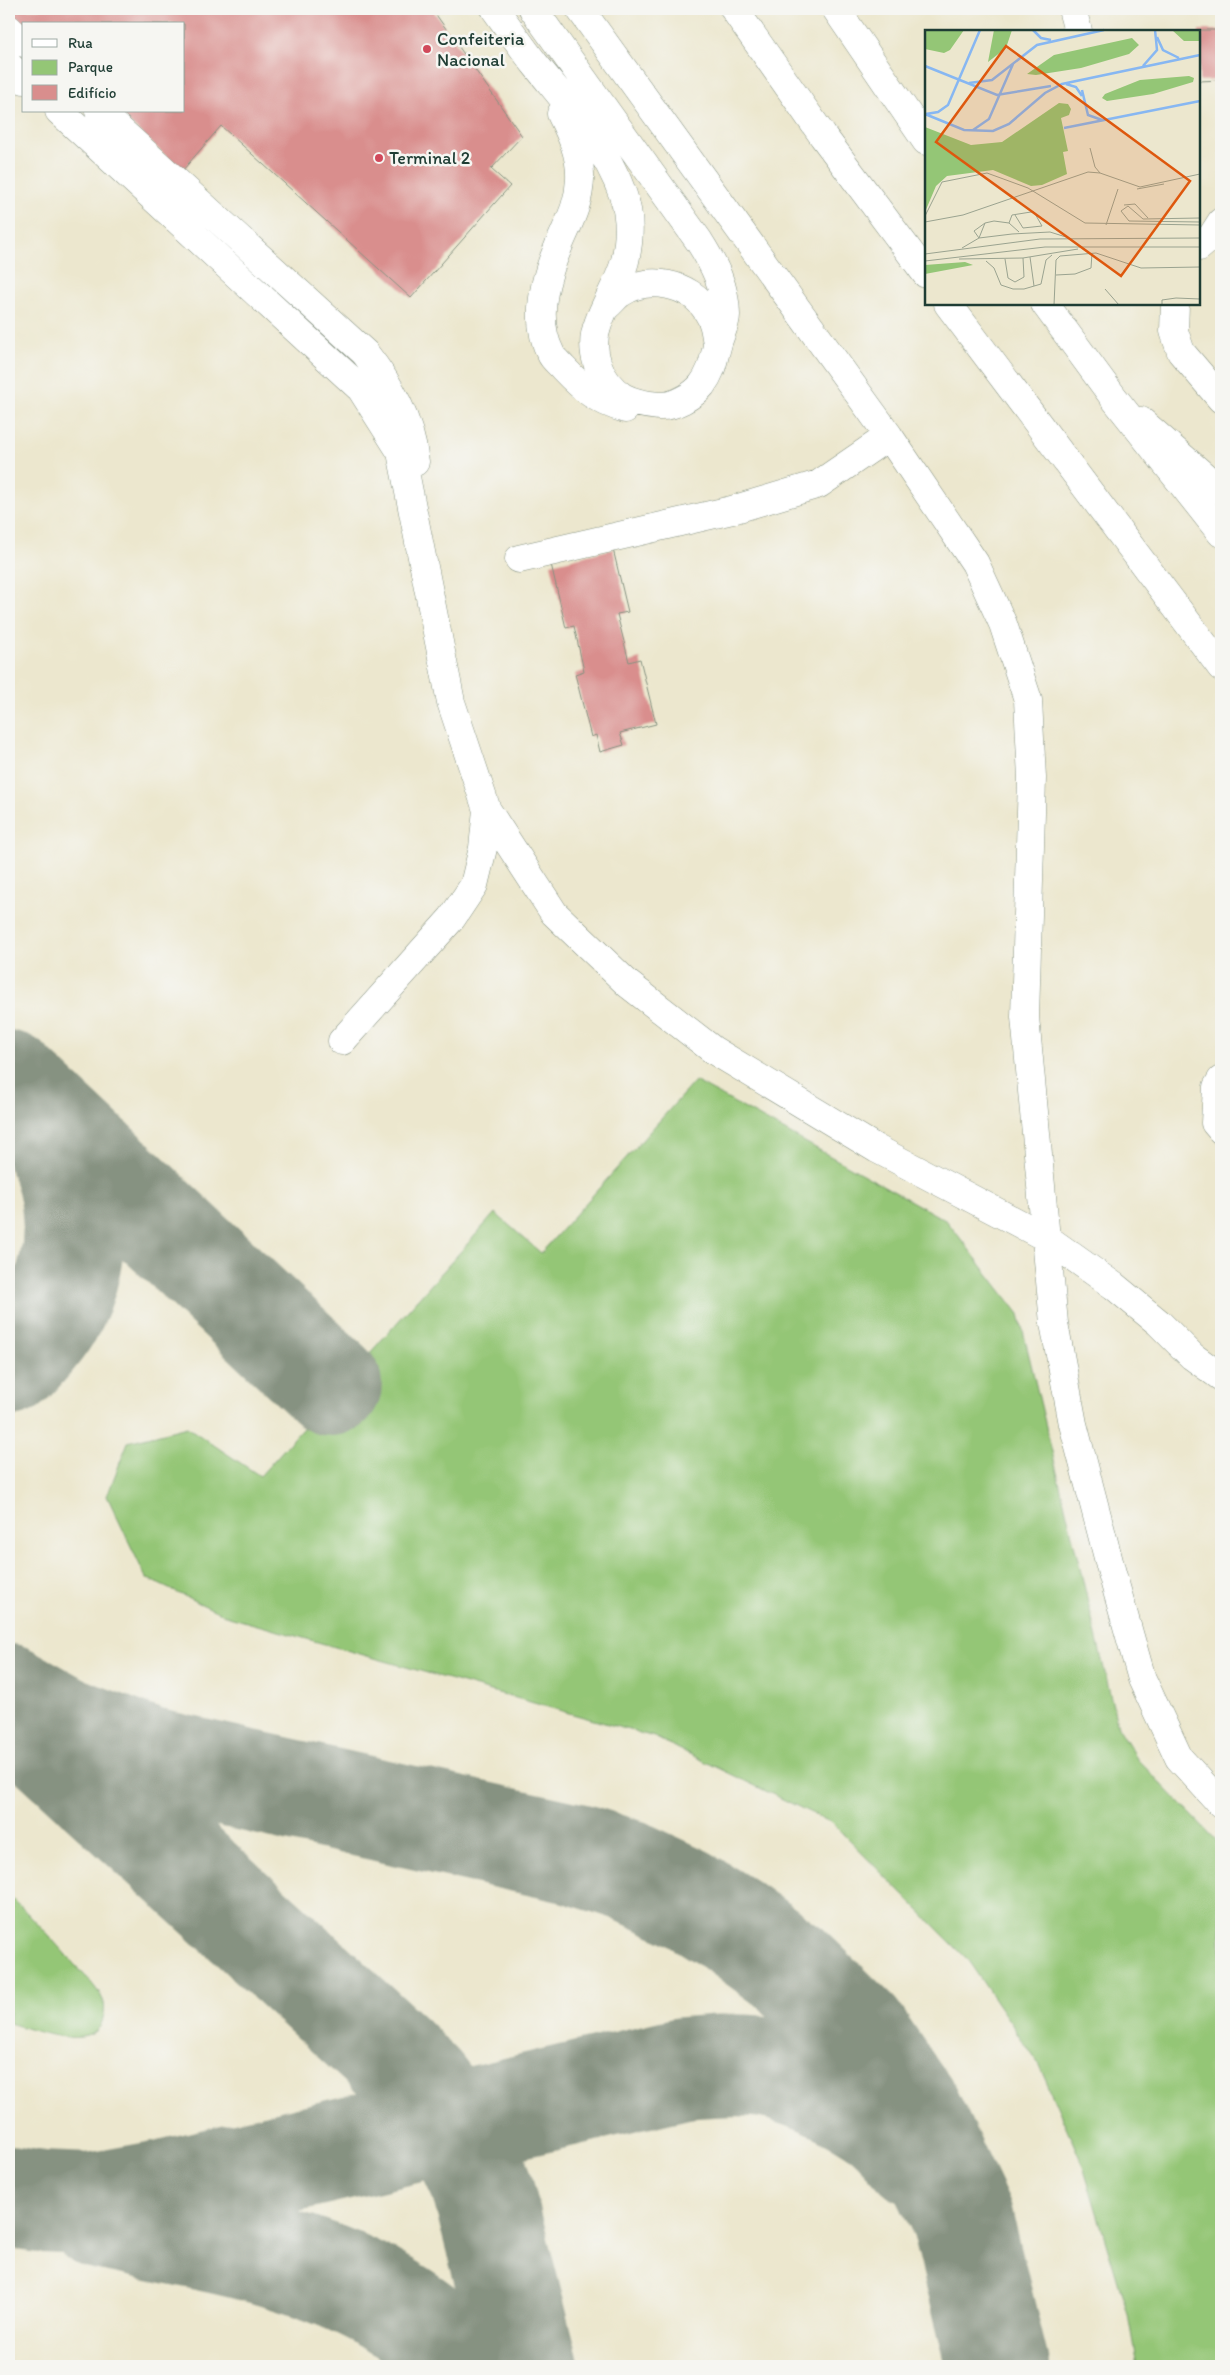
<svg xmlns="http://www.w3.org/2000/svg" width="1230" height="2375" viewBox="0 0 1230 2375" font-family="Itim,sans-serif">
<style>
.green{fill:#94c676;stroke:#5a8255}
.lines{fill:none;stroke-linecap:round;stroke-linejoin:round}
.taxiway{stroke:#869281;stroke-width:102}
.building{fill:#d98e8d}
.minor-casing{stroke:#869281;stroke-width:29}
.highway-casing{stroke:#869281;stroke-width:29}
.minor{stroke:#fff;stroke-width:28}
.highway{stroke:#fff;stroke-width:28}
.poi-dot{fill:#d1495b;stroke:#f6f6f2;stroke-width:2}
.labels{text-anchor:middle;stroke-width:5;stroke-linejoin:round;paint-order:stroke}
.poi-label{font-size:18px;fill:#1f3d34;stroke:#f6f6f2;text-anchor:start}
.inset-river{fill:none;stroke:#87b7f2;stroke-width:2.5}
.inset-road{fill:none;stroke:#9aa390;stroke-width:1}
.view{fill:#de580e;fill-opacity:0.15;stroke:#de580e;stroke-width:2.5}
.inset-edge{fill:none;stroke:#1f3d34;stroke-width:2.5}
</style>
<rect width="100%" height="100%" fill="#f6f6f2"/>
<filter id="ink" filterUnits="userSpaceOnUse"><feTurbulence type="fractalNoise" baseFrequency=".02" numOctaves="2"/><feDisplacementMap in="SourceGraphic" scale="10" xChannelSelector="R" yChannelSelector="G"/><feConvolveMatrix kernelMatrix="1 2 1 2 8 2 1 2 1" color-interpolation-filters="sRGB"/></filter>
<filter id="wash" filterUnits="userSpaceOnUse"><feTurbulence type="fractalNoise" baseFrequency=".0096" numOctaves="4" result="noise"/><feDisplacementMap in="SourceGraphic" scale="20" xChannelSelector="R" yChannelSelector="G"/><feGaussianBlur stdDeviation="1.12" result="paint"/><feColorMatrix in="noise" values="0 0 0 0 0 0 0 0 0 0 0 0 0 0 0 0 0 1.4 0 .05"/><feComposite in="paint" operator="in"/></filter>
<g filter="url(#wash)">
<rect width="100%" height="100%" fill="#ece7ce"/>
<!-- green -->
<path class="green" d="M695,1081L947,1221L1019,1314L1118,1727L1139,1761L1221,1845V2366H1137L1128,2315L1082,2163L1038,2063L967,1959L832,1823L654,1737L229,1617L146,1578L107,1496L128,1442L187,1427L260,1476L495,1213L541,1253Z
M9,1895C32,1917 53,1940 74,1964C84,1975 96,1986 103,2000C106,2006 104,2015 102,2022C92,2053 31,2029 9,2023Z"/>
<g class="lines">
<!-- taxiway -->
<path class="taxiway" d="M9,1082L331,1385
M9,1366C26,1348 44,1329 56,1306C81,1255 79,1192 53,1141C47,1130 39,1119 32,1109
M9,1695L66,1727L147,1758L577,1854L628,1870L686,1897L734,1927L791,1968L857,2032L911,2111L962,2219L998,2366
M41,1735L392,2056L421,2086L450,2123L467,2152L481,2182L528,2366
M9,2197L41,2202L91,2204L168,2190L683,2068C707,2066 731,2064 755,2066C790,2069 844,2093 873,2112C889,2123 904,2140 917,2155
M98,2218C233,2247 368,2261 468,2366"/>
</g>
<g id="blocks">
<!-- building -->
<path class="building" d="M9,9H432L522,136L491,169L510,186L411,298L221,126L182,171L117,111H184V24H24V27L9,13Z
M1199,30H1221V80L1199,81Z
M613,549L628,612L617,614L629,662L640,659L656,724L620,733L624,745L600,752L596,735L591,737L575,674L584,671L574,626L566,628L551,564Z"/>
</g>
</g>
<g filter="url(#ink)">
<use href="#blocks" fill-opacity="0" stroke="#869281" stroke-width="1"/>
<g class="lines">
<!-- minor casing -->
<g class="minor-casing">
<path id="minor" d="M495,9C508,27 521,46 535,64C568,105 605,144 623,195C631,217 630,239 625,261C619,283 605,303 598,324C588,350 599,382 623,397C634,403 647,405 659,406C674,407 693,396 702,385C713,370 713,360 718,343C720,335 726,324 726,315C726,287 713,263 699,241L533,9
M580,9L889,436L975,563L1003,624L1028,700L1032,778L1025,1017L1054,1323L1073,1424L1112,1573L1142,1679L1179,1758L1221,1804
M1072,9L1078,31
M9,29L24,43
M9,66L24,80
M59,111L361,389L401,452L451,702L487,810L554,913L628,984L713,1050L877,1149L1045,1237L1114,1286L1159,1323L1192,1356L1221,1377
M99,111L365,353C391,386 410,420 415,462
M561,114C571,134 581,155 580,179C579,207 567,225 557,250C544,281 534,322 551,354C553,359 559,363 563,368C584,390 596,400 625,409
M1199,247L1212,236L1221,222
M1175,304L1174,331L1181,352L1221,399
M607,306C612,302 616,296 621,293C648,275 690,283 707,311C714,321 715,331 717,344
M1141,421L1221,491
M519,559L732,510L819,484L889,436
M342,1041L452,918L474,885L483,848L487,810
M1221,1080L1217,1087L1215,1123L1221,1130"/>
</g>
<!-- highway casing -->
<g class="highway-casing">
<path id="highway" d="M734,9L823,136L926,274
M836,9L926,141
M948,304L1221,667
M1045,304L1114,398L1221,533"/>
</g>
<!-- minor -->
<use href="#minor" class="minor"/>
<!-- highway -->
<use href="#highway" class="highway"/>
</g>
</g>
<!-- markers -->
<g class="poi-dot">
<circle cx="427" cy="49" r="5"/>
<circle cx="379" cy="158" r="5"/>
</g>
<g class="labels">
<!-- poi labels -->
<g class="poi-label">
<text x="437" y="45">Confeiteria<tspan x="437" dy="21">Nacional</tspan></text>
<text x="389" y="164">Terminal 2</text>
</g>
</g>
<!-- overview -->
<g transform="translate(925 30)">
<rect width="275" height="275" fill="#ece7ce"/>
<path d="M0,0H39L25,20L19,23L0,19ZM69,0H87L81,18L63,32ZM247,0H275V11H259ZM207,8L214,15L204,24L156,38L111,45L102,44L129,25ZM264,46L269,48L268,52L228,64L182,71L177,68L180,64L215,50ZM134,73L143,74L146,79L144,85L136,88L143,121L138,122L142,144L117,155L106,156L68,140L22,146L11,156L0,182V97L46,115L77,112ZM40,232L48,235L0,244V235Z" fill="#94c676"/>
<path class="inset-river" d="M108,0L116,8L126,10M232,7L238,20L254,28M0,36L72,65L126,56M218,36L232,20L230,0M44,53L67,50L112,15L179,0M141,54L151,57L157,66M157,60L163,85L177,90M0,84L39,100L68,101L84,94L120,63L137,54L275,25M1,84L13,82L23,75L55,0M139,98L275,71M48,100L64,89L88,34"/>
<path class="inset-road" d="M165,118L170,137L175,143M212,159L239,154M199,175L210,174L223,188M0,186L17,152L62,143L103,158L160,193L275,195M275,188L218,189L203,176L196,181L204,191L275,192M0,192L38,185L163,142L175,143L215,157L275,144M84,193L87,185L106,182H109L117,196L98,198L90,185M181,195L193,159M54,208L60,193L69,191L84,193L94,202M54,208L49,201L60,193M37,218L54,208L87,204L125,202L141,207M0,224L115,209L275,208M105,227L109,256M34,229L98,228L153,219M80,229L83,248L90,252L99,247L98,228M0,231L120,217H275M61,231L69,238L76,255L88,259H99L116,254L121,230L127,225M131,245L150,244L166,238L167,223M180,259L194,275M129,275L131,230L135,226L171,223L216,238L275,237M237,275V270L251,268L275,269"/>
<path class="view" d="M81,16L265,151L196,246L11,112Z"/>
<rect width="275" height="275" class="inset-edge"/>
</g>
<!-- margin -->
<rect width="1230" height="2375" fill="none" stroke="#f6f6f2" stroke-width="30"/>
<!-- legend -->
<rect x="22" y="22" width="162" height="90" fill="#f6f6f2" stroke="#a0aca6"/>
<rect x="32" y="39" width="25" height="8" fill="#ffffff" stroke="#a0aca6"/>
<text x="68" y="48" font-size="15" fill="#1f3d34">Rua</text>
<rect x="32" y="60" width="25" height="15" fill="#94c676" stroke="#a0aca6"/>
<text x="68" y="72" font-size="15" fill="#1f3d34">Parque</text>
<rect x="32" y="85" width="25" height="15" fill="#d98e8d" stroke="#a0aca6"/>
<text x="68" y="98" font-size="15" fill="#1f3d34">Edifício</text>
</svg>
